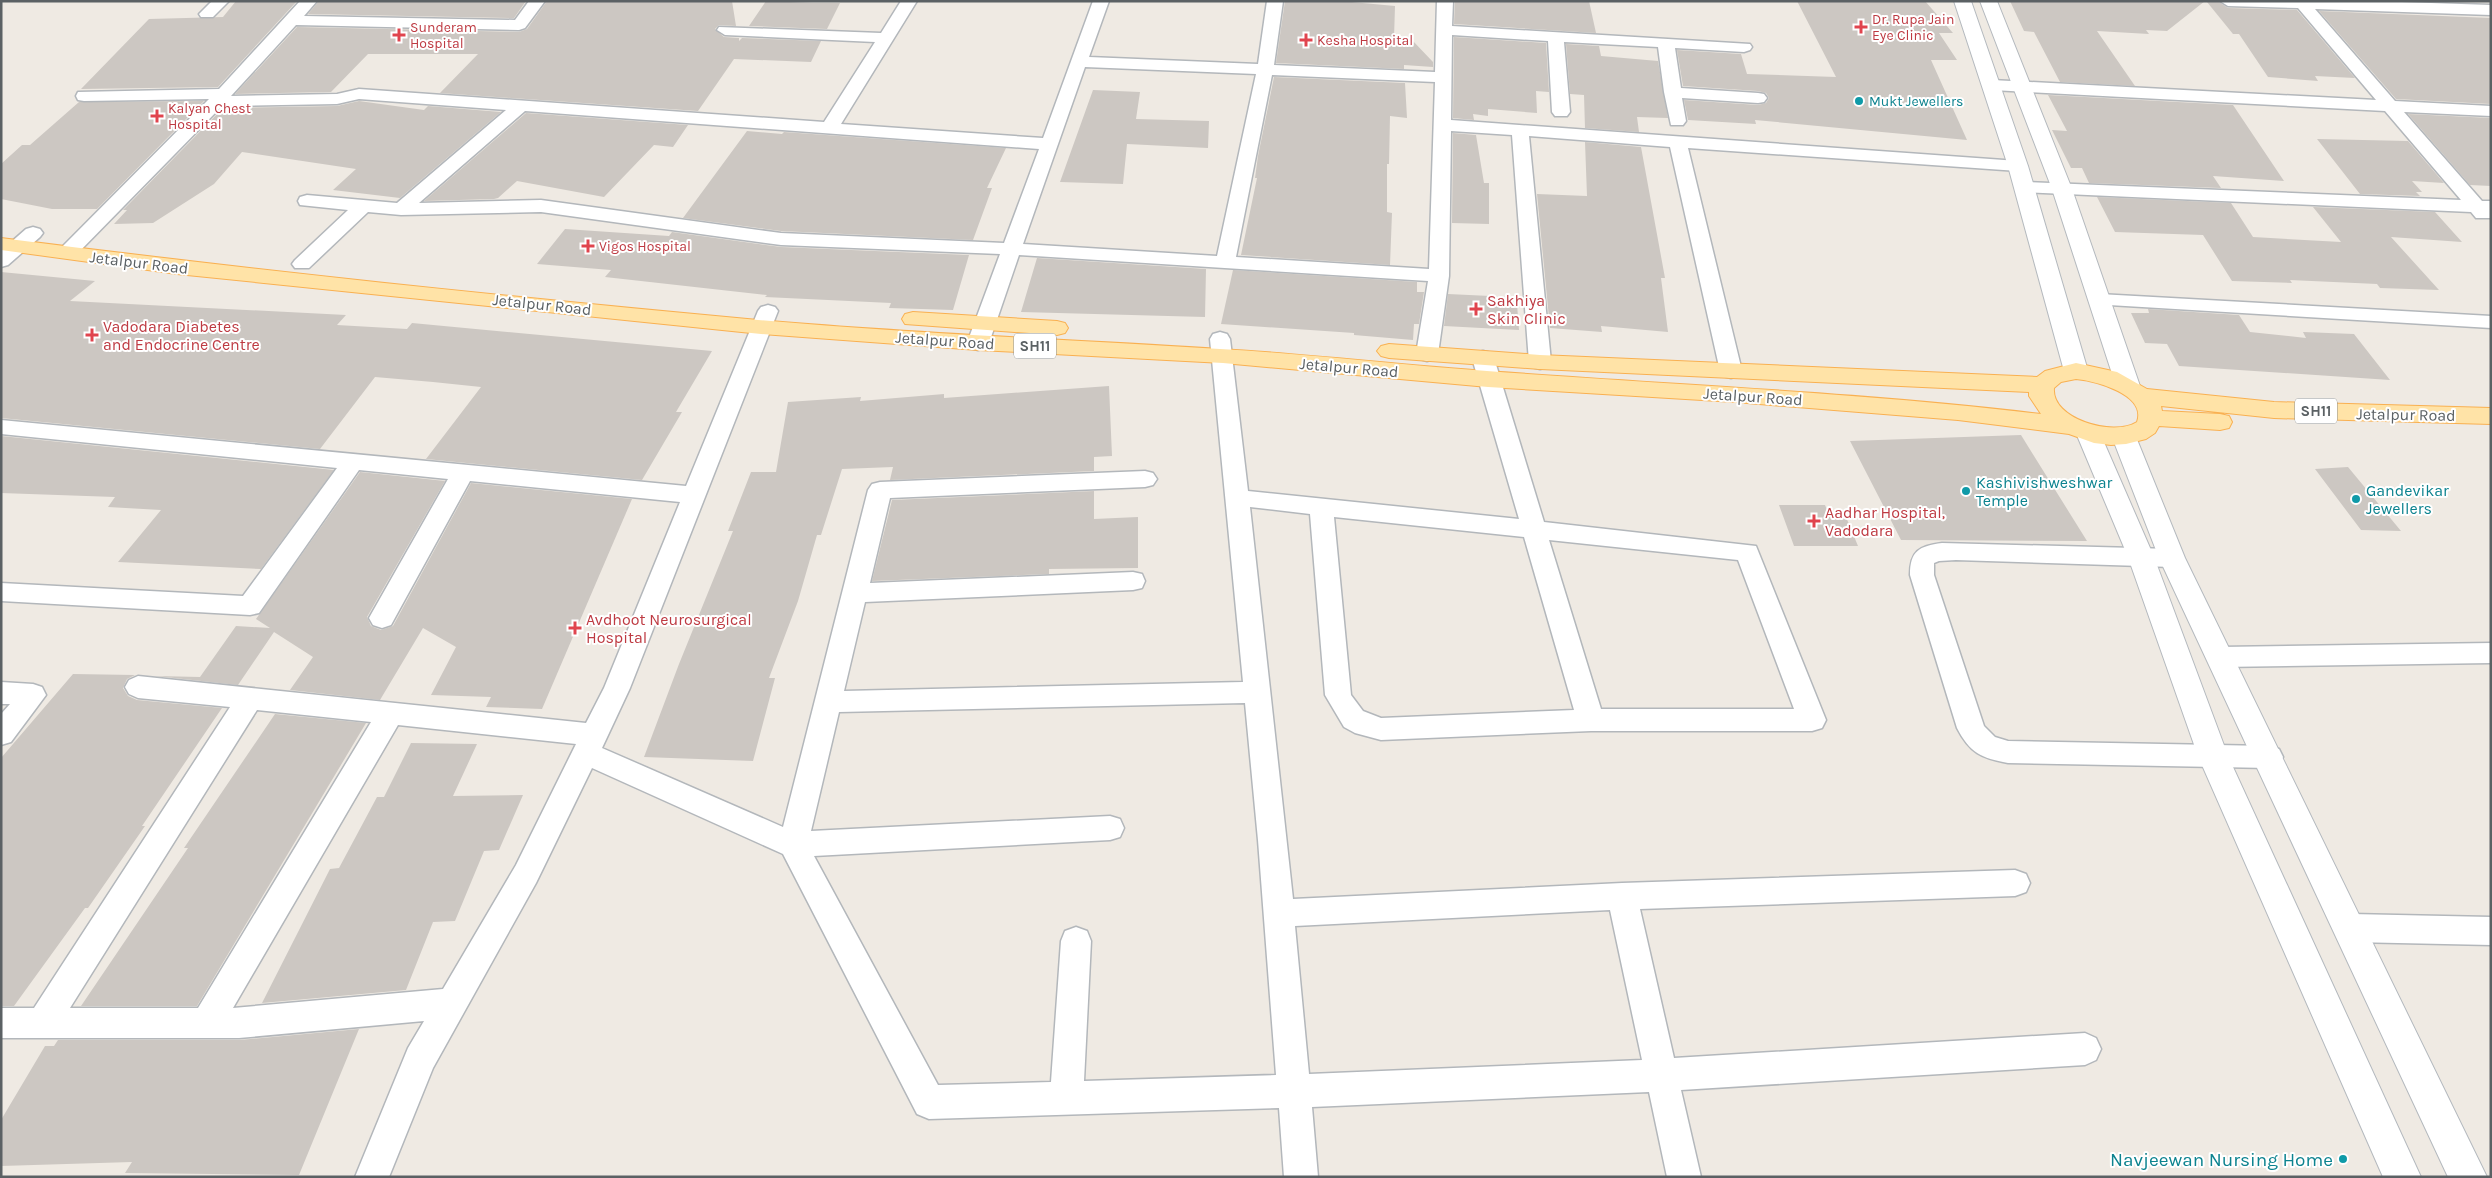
<svg xmlns="http://www.w3.org/2000/svg" width="2492" height="1178" viewBox="0 0 2492 1178" font-family="Karla,sans-serif">
<style>
.building{fill:#ccc7c2}
.lines{fill:none;stroke-linecap:round;stroke-linejoin:round}
.minor-casing{stroke:#b3b7bb;stroke-width:3}
.secondary-casing{stroke:#b4b9be;stroke-width:2}
.primary-casing{stroke:#f9b051;stroke-width:2}
.minor{fill:#fff;fill-rule:evenodd}
.secondary{fill:#fff;fill-rule:evenodd}
.primary{fill:#ffe3a7;fill-rule:evenodd}
.health-dot{fill:#e0444e;stroke:#fff;stroke-width:2}
.culture-dot{fill:#0f9aa8;stroke:#fff;stroke-width:2}
.labels{text-anchor:middle;stroke-width:4;stroke-linejoin:round;paint-order:stroke}
.far-health-label{font-size:14px;fill:#be3a42;stroke:#fff;text-anchor:start}
.far-culture-label{font-size:14px;fill:#0d838f;stroke:#fff;text-anchor:start}
.shield{fill:#fff;stroke:#8c9092;stroke-width:1}
.shield-label{font-size:15px;font-weight:bold;fill:#5b6164}
.street-label{font-size:16px;fill:#5b6164;stroke:#fff}
.health-label{font-size:16px;fill:#be3a42;stroke:#fff;text-anchor:start}
.culture-label{font-size:16px;fill:#0d838f;stroke:#fff;text-anchor:start}
.near-culture-label{font-size:19px;fill:#0d838f;stroke:#fff;text-anchor:end}
</style>
<rect width="100%" height="100%" fill="#efeae3"/>
<!-- building -->
<path class="building" d="M236,1H297L218,87L81,89L149,19L223,17Z
M319,1H526L514,18L308,14Z
M547,1H732L736,26L719,25L715,29L724,37L739,38V41L742,38L821,41L811,62L734,59L698,111L440,93L478,54H368L331,92L235,94L297,27L519,32L527,29Z
M766,1L813,3H840L827,29L749,26Z
M1285,1H1341L1395,6L1394,38L1412,40L1433,62V67L1404,65V69L1276,63Z
M1455,1H1589L1596,33L1454,24Z
M1797,1H1925L1953,33H1939L1957,60H1931L1967,140L1755,120L1756,124L1688,120L1684,100L1758,105L1766,103L1769,98L1766,93L1758,91L1683,86L1677,50L1741,54L1747,74L1836,77Z
M2010,1H2205L2167,31L2146,30L2149,34L2097,31L2135,86L2060,82L2034,32L2024,31Z
M2207,2H2219L2228,8L2297,10L2355,78L2315,76L2318,81L2268,77L2239,34H2233Z
M2319,11L2491,18V104L2396,99Z
M1454,37L1546,43L1549,92L1536,91L1537,113L1488,109V116L1473,114L1474,120L1453,118Z
M1566,44L1599,46L1601,56L1658,61L1668,118L1637,117L1639,132L1585,128L1584,95L1570,94Z
M1274,77L1405,83L1407,118L1390,116L1389,164H1387V212L1392,213L1390,265L1241,255L1257,178H1255L1258,156Z
M1093,90L1140,92L1136,119L1209,121L1208,148L1127,144L1123,184L1060,182Z
M2048,95L2233,105L2284,181L2213,176L2221,188L2089,183L2082,168H2071L2052,130L2067,131Z
M204,101L97,209H52L1,199V164L22,145H30L79,102Z
M359,101L424,110L428,106L501,112L400,198L333,190L356,169L242,152L214,184L153,223L114,224L127,210H123L223,108L337,106Z
M526,113L688,125L673,147L654,145L604,197L517,181L498,198L494,199L424,201Z
M2408,114L2491,118V186L2470,185Z
M747,131L782,134L784,132L1006,148L987,188H992L973,240L781,231L683,218Z
M1453,133L1476,135L1484,183H1489V224L1452,223Z
M2317,139L2408,141L2444,183L2412,181L2422,192H2416L2420,196L2360,194Z
M1585,142L1641,147L1665,278H1661L1668,332L1601,326L1602,332L1550,328L1537,194L1587,196Z
M2097,197L2231,203L2253,237L2341,242L2313,207L2435,212L2462,242L2391,237L2439,290L2380,288L2377,284L2290,280L2292,283L2232,281L2203,235L2115,232Z
M565,229L669,236L672,232L781,247L969,255L953,310L889,308L891,303L765,297L767,295L605,277L611,270L537,264Z
M1037,258L1206,269L1205,317L1021,312Z
M1233,270L1417,282V292H1424L1419,324H1414L1413,340L1354,335V333L1221,324Z
M1,272L95,281L70,301L346,315L337,325L407,329L412,323L712,351L676,412H682L642,480L426,459L481,387L433,382L375,377L320,449L1,418Z
M1448,294L1490,296V302L1517,304L1519,330L1444,326Z
M2148,309L2239,315L2250,332L2306,338L2303,332L2354,334L2390,380L2179,366L2167,344L2145,343L2131,313H2149Z
M1109,386L1112,456L1094,457V471L890,480L893,467L842,469L821,535H817L798,601L769,678H775L753,761L644,757L679,664L733,531H728L751,472H776L788,402L861,397L860,401L944,394V398Z
M2021,435L2087,541L1901,540L1850,441Z
M1,436L334,470L261,569L118,562L161,510L108,507L115,497L1,493Z
M2348,467L2401,531L2361,530L2315,469Z
M360,472L445,481L367,617L371,626L381,630L393,626L471,483L632,499L542,709L486,707L491,697L431,695L456,647L423,628L380,700L290,690L313,657L274,632L238,685L156,676L200,677L236,626L270,628L256,619Z
M1094,491V519L1138,517V568L1049,569V574L872,581L892,500Z
M1779,505H1825L1830,517H1846L1858,546H1794Z
M73,674L135,675L127,679L123,688L128,696L137,700L222,708L142,826H145L88,908H85L14,1006H1V758Z
M275,714L366,723L197,1006H81L188,848H184Z
M411,743L477,744L453,796L523,795L499,850L484,851L455,921L433,922L406,990L262,1003L330,869L339,868L377,797H384Z
M359,1029L299,1175L125,1173L132,1162L1,1166V1120L45,1046H54L58,1040H239Z"/>
<g class="lines">
<!-- minor casing -->
<g class="minor-casing">
<path id="minor" d="M212,1H229L213,17H201L199,14Z
M300,1H317L304,16L515,20L529,1H545L525,28L519,30L296,25L231,96L337,94L359,89L824,122L875,42L725,35L717,30L719,27L881,33L901,1H917L841,124L1043,138L1093,1H1109L1089,57L1258,64L1267,1H1283L1274,65L1435,72L1437,1H1453L1452,26L1750,44L1752,47L1750,50L1744,52L1675,48L1681,88L1758,93L1764,94L1767,98L1764,102L1758,103L1682,98L1686,121L1683,125H1671L1664,92L1658,47L1564,42L1570,112L1567,116H1555L1552,112L1548,41L1452,35L1451,120L2018,161L2024,162L2027,166L2024,170L2018,171L1688,148L1742,371L1739,376L1731,378L1723,376L1720,371L1670,147L1529,136L1551,362L1548,367L1540,369L1532,367L1529,362L1512,135L1451,131L1449,276L1438,354L1434,359L1427,361L1420,359L1416,354L1428,281L1019,255L989,343L985,348L978,350L971,348L967,343L1000,254L781,245L541,212L401,215L368,212L309,268H295L292,264L295,260L348,210L300,205L298,201L300,197L307,195L397,203L506,110L359,99L337,104L222,106L74,257H60L57,253L60,249L209,99L84,101L78,100L76,96L78,92L219,89ZM1085,67L1256,74L1217,256L1023,244ZM1272,75L1435,82L1429,269L1236,257ZM525,111L1039,149L1004,243L781,233L541,200L419,203Z
M2220,1H2371L2491,5V15L2315,9L2395,101L2491,106V116L2404,112L2482,201H2491L2490,218H2476L2471,212L2018,192L2016,188L2018,184L2025,182L2461,200L2385,111L1992,90L1986,89L1984,85L1986,81L1992,80L2376,100L2298,8L2228,6Z
M33,227L40,229L43,233L40,237L8,265L1,267V251L26,229Z
M2099,294L2491,316V328L2092,304L2089,300L2092,296Z
M768,305L775,307L778,311L630,688L602,748L783,827L868,490L872,484L880,482L1145,471L1153,473L1157,479L1153,485L1145,487L890,498L870,583L1133,572L1142,574L1145,581L1142,588L1133,590L865,602L844,691L1243,682L1210,339L1213,334L1220,332L1227,334L1230,339L1248,491L1519,519L1472,358L1475,353L1483,351L1491,353L1494,358L1544,522L1756,546L1826,720L1822,728L1812,731H1591L1381,740L1355,733L1344,727L1325,695L1310,514L1250,507L1293,899L1622,883L2015,870L2026,874L2030,883L2026,892L2015,896L1640,909L1674,1058L2085,1033L2096,1038L2101,1049L2096,1060L2085,1065L1681,1090L1701,1177H1667L1649,1092L1312,1107L1318,1177H1284L1279,1108L929,1119L917,1114L783,854L592,768L536,883L433,1068L389,1177H355L408,1048L424,1021L239,1038H1V1008H34L230,707L138,698L129,694L125,687L129,680L138,676L586,723L604,688L680,502L470,481L391,625L382,628L373,625L369,618L448,479L359,470L259,613L250,615L1,601V583L243,596L337,468L1,434V420L686,486L758,311L761,307ZM1334,517L1524,537L1574,710L1381,718L1363,711L1351,695ZM1549,540L1738,560L1794,709H1601ZM1245,703L1258,840L1276,1075L1084,1081L1091,941L1087,931L1076,927L1065,931L1061,941L1051,1082L938,1085L814,856L1110,840L1120,837L1124,828L1120,819L1110,816L811,831L839,712ZM257,710L371,722L198,1008H70ZM398,725L576,744L516,865L443,989L233,1008ZM1610,910L1642,1060L1309,1074L1295,926Z
M1942,543L2172,549L2181,552L2184,558L2181,564L2172,567L1956,560L1939,561L1934,563V575L1984,726L1995,737L2008,741L2269,746L2279,749L2283,757L2279,765L2269,768L2008,763C1981,758 1970,753 1957,728L1910,575C1910,551 1919,546 1942,543Z
M2491,643V663L2221,667L2212,664L2208,657L2212,650L2221,647Z
M1,682L33,684L42,687L46,695L11,742L1,745V714L10,704H1Z
M2351,914L2491,917V945L2351,942L2340,938L2336,928L2340,918Z"/>
</g>
<!-- secondary casing -->
<g class="secondary-casing">
<path id="secondary" d="M1954,1H1971L2028,166L2088,371L2084,376L2076,379L2068,376L2064,371L2008,166Z
M1980,1H1997L2072,189L2140,386L2136,391L2128,394L2120,391L2116,386L2052,189Z
M2088,425L2097,427L2100,433L2154,557L2228,756L2421,1177H2383L2198,756L2128,557L2076,433L2079,427Z
M2124,429L2133,431L2136,437L2185,558L2487,1177H2448L2159,558L2112,437L2115,431Z"/>
</g>
<!-- primary casing -->
<g class="primary-casing">
<path id="primary" d="M1,238C253,270 506,297 758,320C912,334 1066,339 1220,349C1309,354 1398,365 1487,371C1672,385 1857,392 2041,414L2029,396V392L1540,369L1389,358L1381,356L1377,351L1381,346L1389,344L1540,355L2037,377L2045,371L2076,363L2117,372L2147,389L2274,402L2491,408V424L2274,418L2161,406L2162,411L2220,414L2229,416L2232,422L2229,428L2220,430L2159,426L2155,433L2146,439L2126,444L2111,445L2094,443L2069,434L1958,420L1735,402L1488,387L1223,363L978,350L761,334L177,274L1,250ZM2076,379C2095,381 2147,394 2137,422C2113,437 2051,419 2054,388L2061,382Z
M913,312L1057,321L1065,323L1068,328L1065,333L1057,335L905,324L902,319L905,314Z"/>
</g>
<!-- minor -->
<use href="#minor" class="minor"/>
<!-- secondary -->
<use href="#secondary" class="secondary"/>
<!-- primary -->
<use href="#primary" class="primary"/>
</g>
<!-- markers -->
<g class="health-dot">
<path d="M1858.5 19.5h5v5h5v5h-5v5h-5v-5h-5v-5h5z"/>
<path d="M396.5 27.5h5v5h5v5h-5v5h-5v-5h-5v-5h5z"/>
<path d="M1303.5 32.5h5v5h5v5h-5v5h-5v-5h-5v-5h5z"/>
<path d="M154.5 108.5h5v5h5v5h-5v5h-5v-5h-5v-5h5z"/>
<path d="M585.5 238.5h5v5h5v5h-5v5h-5v-5h-5v-5h5z"/>
<path d="M1473.5 301.5h5v5h5v5h-5v5h-5v-5h-5v-5h5z"/>
<path d="M89.5 327.5h5v5h5v5h-5v5h-5v-5h-5v-5h5z"/>
<path d="M1811.5 513.5h5v5h5v5h-5v5h-5v-5h-5v-5h5z"/>
<path d="M572.5 620.5h5v5h5v5h-5v5h-5v-5h-5v-5h5z"/>
</g>
<g class="culture-dot">
<circle cx="1859" cy="101" r="5"/>
<circle cx="1966" cy="491" r="5"/>
<circle cx="2356" cy="499" r="5"/>
<circle cx="2343" cy="1159" r="5"/>
</g>
<g class="labels">
<!-- far-health labels -->
<g class="far-health-label">
<text x="1872" y="24">Dr. Rupa Jain<tspan x="1872" dy="16">Eye Clinic</tspan></text>
<text x="410" y="32">Sunderam<tspan x="410" dy="16">Hospital</tspan></text>
<text x="1317" y="45">Kesha Hospital</text>
<text x="168" y="113">Kalyan Chest<tspan x="168" dy="16">Hospital</tspan></text>
<text x="599" y="251">Vigos Hospital</text>
</g>
<!-- far-culture labels -->
<g class="far-culture-label">
<text x="1869" y="106">Mukt Jewellers</text>
</g>
<!-- shield labels -->
<g class="shield">
<rect x="1014" y="333.5" width="42" height="25" rx="4"/>
<rect x="2295" y="398.5" width="42" height="25" rx="4"/>
</g>
<g class="shield-label">
<text x="1035" y="351">SH11</text>
<text x="2316" y="416">SH11</text>
</g>
<!-- street labels -->
<g class="street-label">
<text transform="translate(139 262) rotate(7)" y="6">Jetalpur Road</text>
<text transform="translate(542 304) rotate(6)" y="6">Jetalpur Road</text>
<text transform="translate(945 340) rotate(4)" y="6">Jetalpur Road</text>
<text transform="translate(1349 367) rotate(5)" y="6">Jetalpur Road</text>
<text transform="translate(1753 396) rotate(4)" y="6">Jetalpur Road</text>
<text transform="translate(2406 414) rotate(1)" y="6">Jetalpur Road</text>
</g>
<!-- health labels -->
<g class="health-label">
<text x="1487" y="306">Sakhiya<tspan x="1487" dy="18">Skin Clinic</tspan></text>
<text x="103" y="332">Vadodara Diabetes<tspan x="103" dy="18">and Endocrine Centre</tspan></text>
<text x="1825" y="518">Aadhar Hospital,<tspan x="1825" dy="18">Vadodara</tspan></text>
<text x="586" y="625">Avdhoot Neurosurgical<tspan x="586" dy="18">Hospital</tspan></text>
</g>
<!-- culture labels -->
<g class="culture-label">
<text x="1976" y="488">Kashivishweshwar<tspan x="1976" dy="18">Temple</tspan></text>
<text x="2366" y="496">Gandevikar<tspan x="2366" dy="18">Jewellers</tspan></text>
</g>
<!-- near-culture labels -->
<g class="near-culture-label">
<text x="2333" y="1166">Navjeewan Nursing Home</text>
</g>
</g>
<!-- border -->
<rect width="2492" height="1178" fill="none" stroke="#5b6164" stroke-width="5"/>
</svg>
